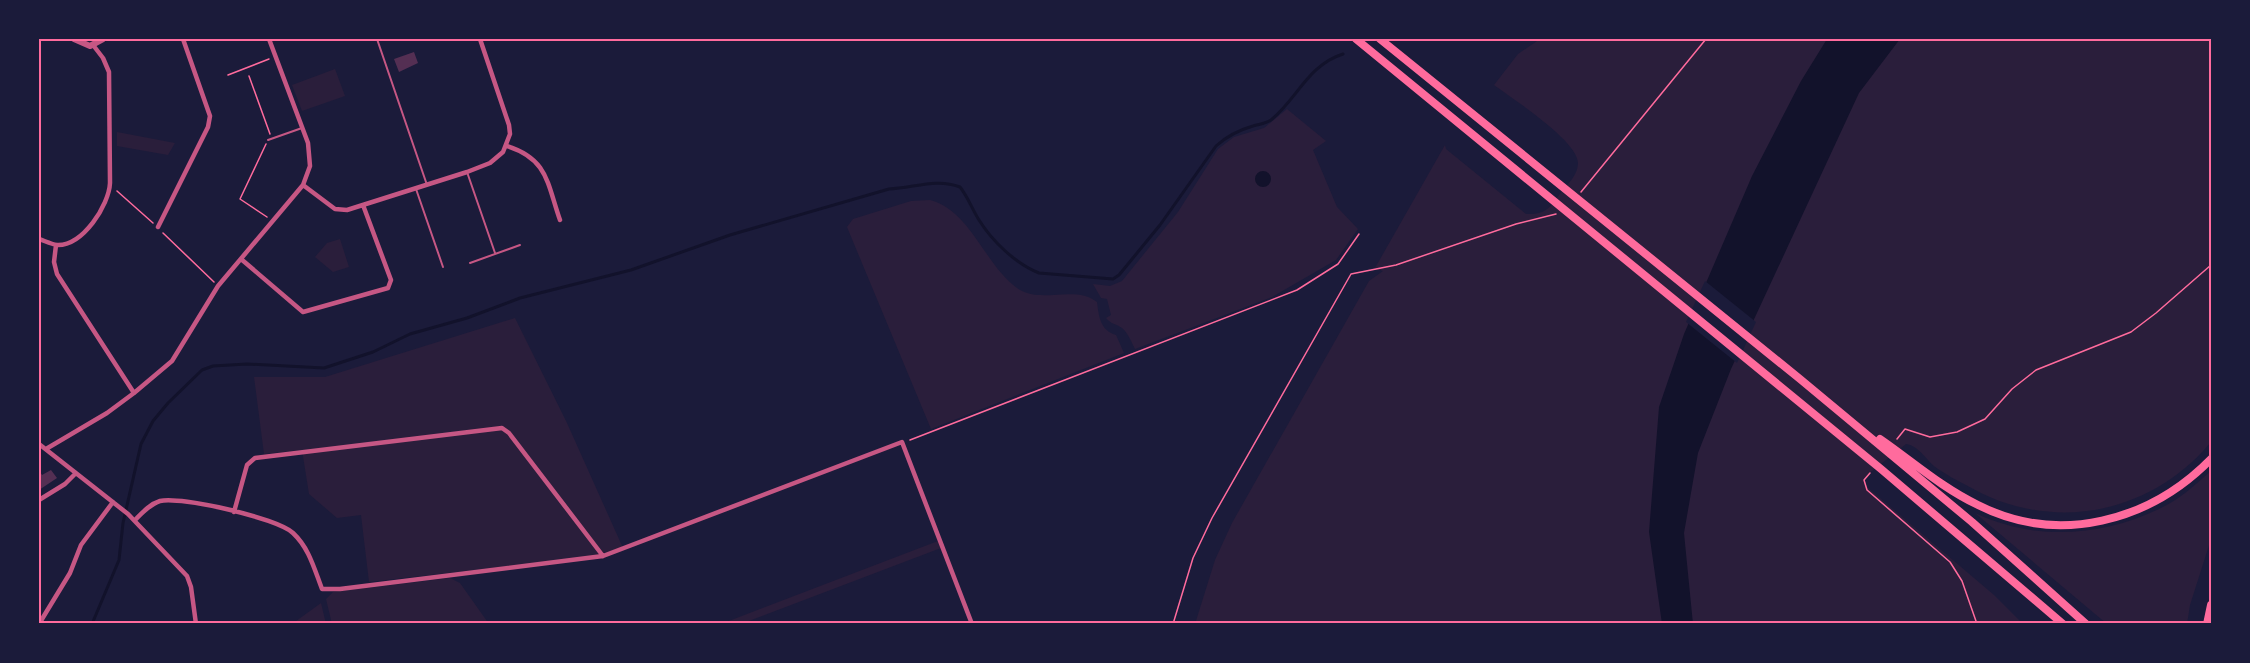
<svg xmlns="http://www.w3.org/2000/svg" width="2250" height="663" viewBox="0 0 2250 663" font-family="Raleway,sans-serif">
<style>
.green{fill:#2a1e3b}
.water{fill:#12122b}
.pier{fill:#1b1b3a}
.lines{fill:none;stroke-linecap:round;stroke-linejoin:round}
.stream{stroke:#12122b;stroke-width:3}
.building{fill:#542f53}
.path{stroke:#ff6b9d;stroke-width:1.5}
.service{stroke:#c65784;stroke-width:2}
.minor{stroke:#c65784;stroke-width:4.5}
.tertiary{stroke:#c65784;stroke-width:6}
.motorway{stroke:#ff6b9d;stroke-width:8}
.neatline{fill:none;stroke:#ff6b9d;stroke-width:2}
</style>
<rect width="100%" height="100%" fill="#1b1b3a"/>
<!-- green -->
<path class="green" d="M1540,39H2211V442C2149,516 2049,534 1966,485C1956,480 1947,475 1938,469C1927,462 1920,446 1906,444L1867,475L1865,481L1867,487L1994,595L2023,624H1195L1215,560L1232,523L1369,281L1383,271L1375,268L1445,145L1446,149L1526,214C1547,215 1550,207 1562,191C1569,183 1578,174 1578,163C1578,141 1513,99 1494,85L1518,54Z
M335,69L345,96L302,111L292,85Z
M1287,109L1326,141L1313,150L1337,207L1358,229L1336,260L1272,297L1135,349C1132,343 1128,333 1122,328C1115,323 1112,325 1106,318L1111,315L1107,299L1101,298L1093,284L1110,286L1122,281L1178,212L1218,149L1234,137L1264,128Z
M117,132L175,143L168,155L117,146Z
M930,200C971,211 984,264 1017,288C1040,305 1075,284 1097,302C1099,317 1100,330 1116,335L1124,353L931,429L847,227L853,219L911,201Z
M340,239L349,267L333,272L315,257L327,243Z
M515,318L567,423L623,548L588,557L369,582L361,515L337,518L309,494L302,450L264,454L254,377H325Z
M2211,471V539L2190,605L2187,624H2107L1975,513C2034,541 2100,537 2159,509C2179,500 2195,485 2211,471Z
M938,541L941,548L741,624H721Z
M450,578L460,583L489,624H332L326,599L333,592Z
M321,603L326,624H292Z"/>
<!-- water -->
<path class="water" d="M1827,39H1900L1859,93L1731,369L1698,453L1684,533L1693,624H1662L1649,532L1659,407L1684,334L1752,176L1801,81Z
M1255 179a8 8 0 1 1 16 0a8 8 0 1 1-16 0Z"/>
<!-- pier -->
<path class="pier" d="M1705,281L1756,322L1737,363L1686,322Z"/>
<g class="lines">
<!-- stream -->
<path class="stream" d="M92,624L119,560L123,523L141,444L153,421L168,403L202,370L213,366L247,364L324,368L373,352L410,334L467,318L520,298L631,270L730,235L889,189C914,188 936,178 960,187C968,197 972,209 979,220C992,241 1016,264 1039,273L1113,279L1119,275L1160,225L1216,146C1227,136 1239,130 1253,126C1259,124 1265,124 1271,120C1297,99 1308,65 1343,54"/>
</g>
<!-- building -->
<path class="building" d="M414,52L418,63L399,72L394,59Z
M39,470L42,475L51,470L57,478L39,490Z"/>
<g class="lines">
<!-- path -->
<path class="path" d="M228,75L269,59
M249,76L270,134
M266,144L240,199L267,217
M117,191L153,223
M1581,192L1706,39
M163,233L214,282
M1897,439L1905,429L1930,437L1957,432L1985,419L2012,389L2036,370L2131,332L2156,313L2211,265
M910,440L1297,290L1338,264L1359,234
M1870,473L1864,480L1867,490L1950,562L1962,581L1977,624
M1173,624L1193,558L1212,518L1351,274L1396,265L1516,224L1556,214"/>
<!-- service -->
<path class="service" d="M377,39L427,185
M268,140L302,128
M467,172L495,253
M416,189L443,267
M470,263L520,245"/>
<!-- minor -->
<path class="minor" d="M507,146C548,159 547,183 560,220
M303,185L335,209L347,210L467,172L490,163L503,152L510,134L509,125L480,39
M158,227L208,127L210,116L183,39
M39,239C45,241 51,244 57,245C83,246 109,205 110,183L109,72L103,58L93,45
M56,245L54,262L57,274L134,393
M241,259L303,312L388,288L391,280L363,205
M39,444L128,514L187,576L191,587L196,624
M46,449L107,413L134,393L172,361L218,286L303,185L310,166L308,143L269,39
M39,500L65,484L76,473
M234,512L247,465L255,458L502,428L509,433L603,556
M135,520C142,513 150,504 160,501C181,496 277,518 293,533C309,548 314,568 322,589H340L603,556L902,442L972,624
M39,624L70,573L81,545L113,502"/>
<!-- tertiary -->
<path class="tertiary" d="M74,39L90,46L103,39"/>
<!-- motorway -->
<path class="motorway" d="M1356,39L1881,469L2063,624
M1380,39L1800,379L1972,522L2086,624
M1880,439C1912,461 1942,488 1978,505C2059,546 2150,521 2211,459
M2207,624L2211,605"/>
</g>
<!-- border -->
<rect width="2250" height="663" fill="none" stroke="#1b1b3a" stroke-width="81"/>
<rect x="40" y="40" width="2170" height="582" class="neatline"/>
</svg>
